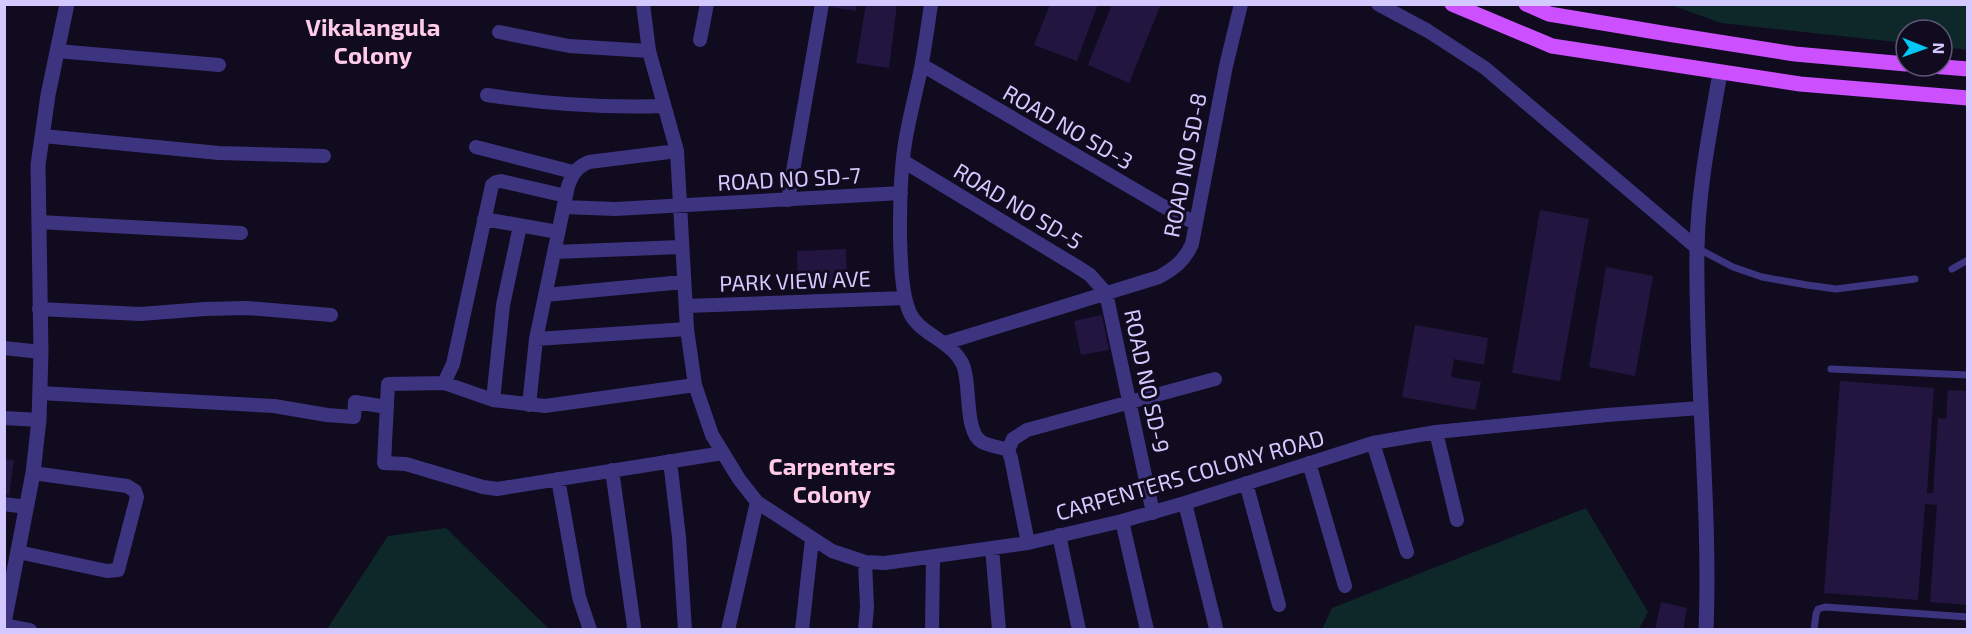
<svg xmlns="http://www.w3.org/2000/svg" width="1972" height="634" viewBox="0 0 1972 634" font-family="'Exo 2',sans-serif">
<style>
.green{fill:#0e2829}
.building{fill:#221641}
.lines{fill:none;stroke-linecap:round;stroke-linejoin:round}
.service{stroke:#3d3480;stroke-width:7}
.minor{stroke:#3d3480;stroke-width:14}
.tertiary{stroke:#3d3480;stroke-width:15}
.primary{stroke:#cc50ff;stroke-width:15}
.labels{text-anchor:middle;stroke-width:6;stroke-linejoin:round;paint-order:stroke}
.street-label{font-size:22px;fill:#d4c9ff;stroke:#100b1f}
.neighbourhood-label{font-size:24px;font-weight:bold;fill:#ffcbe8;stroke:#100b1f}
</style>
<rect width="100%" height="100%" fill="#100b1f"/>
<!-- green -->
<path class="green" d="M1671,5H1967V50L1942,47V30H1906V43L1721,23Z
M1586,508L1648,612L1639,629H1322L1332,608Z
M446,528L549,629H327L388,536Z"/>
<!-- building -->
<path class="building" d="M830,4H857L856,11L830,7Z
M866,4H897L889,68L856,63Z
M1050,4H1098L1077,61L1034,45Z
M1112,4H1161L1129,83L1088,65Z
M1540,210L1589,219L1560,381L1512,373Z
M846,249L847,283L798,285L797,251Z
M1606,267L1653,276L1635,376L1589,367Z
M1102,315L1109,350L1081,355L1074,321Z
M1415,325L1488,338L1484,365L1454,359L1451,377L1481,382L1475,410L1402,397Z
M1840,381L1934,388L1927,493H1933L1938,418L1946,419L1948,390L1968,391V605L1930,602L1937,505L1925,504L1918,600L1824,593Z
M4,459L14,460L9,495L4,494Z
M1661,602L1687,608L1683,630H1655Z"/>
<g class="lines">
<!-- service -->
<path class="service" d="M1697,248L1733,267L1762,277L1807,285L1836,289L1915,279
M1952,269L1968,260
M1831,369L1968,375
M1814,630L1816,614L1818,609L1825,607L1968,617"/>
<!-- minor -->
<path class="minor" d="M643,4L649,51L677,151L687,329L695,385L712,435L739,479L757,502L832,551L865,562L885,563L1028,543L1122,521L1185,503L1373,443L1436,432L1607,415L1700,408
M931,4C928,25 925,47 921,68C916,93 909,118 905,143C900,175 900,207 900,239C901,262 901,289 909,311C919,335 952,340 963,365C971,384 964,432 982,442C989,446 1000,447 1008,450L1011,458L1028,543
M1378,4L1428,31L1485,68L1697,248
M499,32L569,46L649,51
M700,40L707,4
M57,51L219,65
M922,65L1161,205L1195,223
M487,95C546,104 605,108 664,106
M43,136L219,153L324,156
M476,147L573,172
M903,161L1076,266L1090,275L1106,293L1153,513
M788,200L822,4
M564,207L615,209L901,193
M484,219L558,232
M39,222L241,233
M554,252L681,247
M545,295L683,282
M686,306L905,298
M39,309L140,314L205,309L247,308L331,315
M536,339L687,329
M945,343L1159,277C1175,268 1185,260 1192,244L1226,66L1241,4
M4,348L41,352
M444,383L453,364L492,185L496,182L501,181L566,196
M695,385L545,406L493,400L444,383L388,384L384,463L406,464L483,487L497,489L723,453
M40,393L274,406L327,415L354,417L355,402L387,407
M493,400L503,305L520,226
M529,405L536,339L568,186C573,173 577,167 589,162L677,151
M4,418L39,420
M1436,432L1457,520
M1373,443L1407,552
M1008,450L1013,439L1027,430L1215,379
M670,461L679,537L685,630
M1309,463L1345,586
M612,470L634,627
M558,479L579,597L590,630
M1246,483L1279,605
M1185,503L1216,628
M4,504L26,507
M1122,521L1147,630
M1059,535L1079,630
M992,548L999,630
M18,552L107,571L118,570L137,497L135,491L127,486L33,473
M4,625L30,630
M728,630L757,502
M802,630L812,539
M865,630L867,607L865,562
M932,630L933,558"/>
<!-- tertiary -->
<path class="tertiary" d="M4,623L33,473L39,420L41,352L38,165L48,95L67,4
M1706,630C1711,503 1695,375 1697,248C1698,189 1710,131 1720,73"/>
<!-- primary -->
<path class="primary" d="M1452,4L1552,46L1800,84L1968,98
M1526,4L1549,14L1668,34L1795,54L1906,64
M1931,66L1968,69"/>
</g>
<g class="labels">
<!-- street labels -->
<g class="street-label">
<text transform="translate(1068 127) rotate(30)" y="8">ROAD NO SD-3</text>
<text transform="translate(1185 165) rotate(-79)" y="8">ROAD NO SD-8</text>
<text transform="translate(789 179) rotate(-3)" y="8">ROAD NO SD-7</text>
<text transform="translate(1018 206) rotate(31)" y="8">ROAD NO SD-5</text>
<text transform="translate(795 281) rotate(-2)" y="8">PARK VIEW AVE</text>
<text transform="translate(1147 381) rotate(78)" y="8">ROAD NO SD-9</text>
<text transform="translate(1190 475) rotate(-16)" y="8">CARPENTERS COLONY ROAD</text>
</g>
<!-- neighbourhood labels -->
<g class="neighbourhood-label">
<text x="373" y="36">Vikalangula<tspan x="373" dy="28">Colony</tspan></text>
<text x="832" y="475">Carpenters<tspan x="832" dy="28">Colony</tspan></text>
</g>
</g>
<!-- border -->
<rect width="1972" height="634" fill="none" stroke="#d4c9ff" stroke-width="12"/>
<!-- north arrow -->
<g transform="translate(1924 48) rotate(91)"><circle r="28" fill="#100b1f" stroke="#5e5779" stroke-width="1.5"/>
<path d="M0-4.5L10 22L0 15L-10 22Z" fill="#00c7f4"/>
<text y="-9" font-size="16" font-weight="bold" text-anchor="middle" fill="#d4c9ff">N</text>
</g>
</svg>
